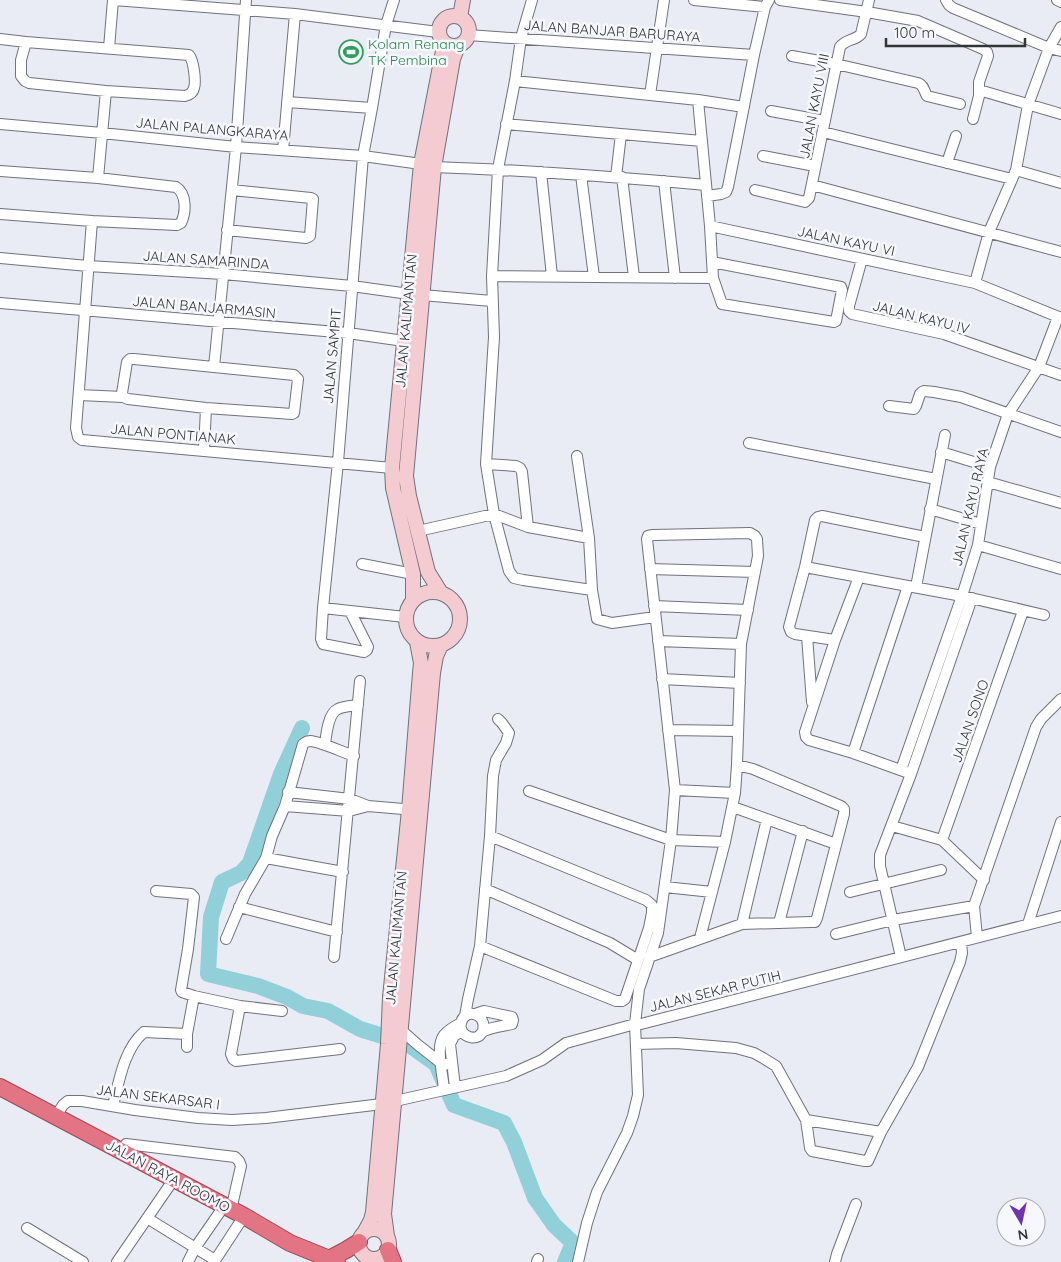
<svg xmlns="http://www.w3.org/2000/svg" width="1061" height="1262" viewBox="0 0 1061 1262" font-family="Quicksand,sans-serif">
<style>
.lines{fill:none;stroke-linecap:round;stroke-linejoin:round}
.river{stroke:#92d0d9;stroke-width:16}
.minor-casing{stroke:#71727b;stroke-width:12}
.secondary-casing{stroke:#71727b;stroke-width:16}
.trunk-casing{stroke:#a14856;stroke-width:18}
.minor{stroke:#fff;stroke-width:10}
.secondary{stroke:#f4cbd1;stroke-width:14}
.trunk{stroke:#e37484;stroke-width:16}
.labels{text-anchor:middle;stroke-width:5;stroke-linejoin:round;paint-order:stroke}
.street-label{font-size:14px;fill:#333437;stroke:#f7f8fe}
.leisure-label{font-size:14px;fill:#27864d;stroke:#f7f8fe;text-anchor:start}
</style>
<rect width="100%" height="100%" fill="#e9ebf5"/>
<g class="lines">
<!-- river -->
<path class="river" d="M302,728L281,774L250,863L241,873L222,882L211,917L208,974L258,986L287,997L303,1006L328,1011L360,1029L408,1044L436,1064L454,1105L504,1123L514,1142L535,1198L554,1225L573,1243L565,1262"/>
<!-- minor casing -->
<g class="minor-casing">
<path id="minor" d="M114,0L295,14L438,32
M394,0L386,25L372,108L363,156L338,462L323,608L405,617
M532,0L521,38L515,81L498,169L492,276L494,337L486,464L494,514L509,571L514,578L523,580L592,590
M694,0L765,7
M780,0L867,12L918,21L983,49L987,52L988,56L979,82V96L973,119
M946,0L949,5L953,8L1049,48L1061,51
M1057,0L1061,2
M468,35L754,55
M0,39L26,42
M26,42L189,55C194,61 196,82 194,88C193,93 189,95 185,96L106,91L29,83L25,81L21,76V60Z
M109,48L113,0
M792,56L836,64L918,83C924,85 924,91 927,96L960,104
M515,81L698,100L744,107
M979,90L1061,114
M650,95L664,0
M698,100L710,226L713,278L722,304L834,322L836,321L842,290L841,287L712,262
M287,102L372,108
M771,111L825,121
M0,124L102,133L236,147L363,156L421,164
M506,124L702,141
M823,132L1012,179
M283,150L295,14
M763,156L815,166
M947,163L956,136
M434,167C525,170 615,177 706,185
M1016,170L1061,183
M0,171L98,178L176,187C187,194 186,213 181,223L177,225L92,221L0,214
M541,172L552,276
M581,175L594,277
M616,177L621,134
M622,177L634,277
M98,178L106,91
M664,181L675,278
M812,185L1061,252
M755,190L805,202L809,198L840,47C845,39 855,41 861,34L869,0
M707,196L721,194L726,192L728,187L754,55L765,7L769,0
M92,221L76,428L78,437L82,440L392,468
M710,226L975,283L1061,318
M227,230L306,238L310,236L313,199L311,198L232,190
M0,258L88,266L223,274L352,286L409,294
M862,259L849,306V311L852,314L944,334L1061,375
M492,276L713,278
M975,283L989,232L1016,170L1028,105L1049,48L1061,27
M422,295L492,301
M0,303L348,333L404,341
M130,359H134L294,375L298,379L294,413L292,414L206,408L128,399L123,397L122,393L127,362Z
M214,367L236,147L246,0
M79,395L123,397
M889,406L914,409L916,406L920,394L922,392L924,391L934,392L961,397L1061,432
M749,443L936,479
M204,450L206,408
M941,452L990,467
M577,456L589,538L592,590L597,619L612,623L655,617
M486,464L516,466L520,468L522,472L528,527
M988,482L1061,503
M930,509L981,524
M418,531L494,514L528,527L589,538
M978,545L1061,569
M362,564L413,574
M805,567L962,596L1044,615
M650,569L755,572
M859,577L835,640L805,732L806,737L809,740L853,753L906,772
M916,587L945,435
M654,606L748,610
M323,608L321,639L323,644L364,652L367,650L368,647L350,611
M807,636L812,702
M835,640L795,634L791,632L789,627L805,567L815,520L818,517L822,516L925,537
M658,641L741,644
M662,679L740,683
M668,730L738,731
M325,745C326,736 328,713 338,709C343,706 352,706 358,705
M853,753L908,586
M901,770L962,596L978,545L990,467L1008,414L1039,367L1058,317
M675,790L735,793
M529,791L671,840L725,842
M288,792L350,799L368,806L415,810
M285,806L349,811L368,806
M733,807L836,844
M892,826L942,840L984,880
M942,840L1023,611
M266,858L343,872
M665,887L712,892
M485,889L610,943L638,960
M156,891L191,894L194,897L188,949L181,990L182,992L194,996L187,1034V1047
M850,892L941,870
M239,907L337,932
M779,923L803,831
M742,924L767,819
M1028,924L1061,822
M836,934L893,920L974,906
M977,937L974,906L1036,727L1041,719L1061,699
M226,939L245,894L266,858L272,836L285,806L303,744C306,742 306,741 310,741C322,742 342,752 354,756
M480,946L616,1001H622L625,999L649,928L652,913V905L646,900L490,836
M334,957L360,681
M649,957L742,924L811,922H815L817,918L844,814V809L841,806L753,769L737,765
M901,957L880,866V855L911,774L972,598
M194,996L240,1006L282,1011
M240,1006L231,1054L233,1059L236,1061L340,1049
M475,1014L484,1011L512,1017L513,1020L512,1024C503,1026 492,1027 484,1031C482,1032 481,1034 479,1036C470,1041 458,1033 461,1023C464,1008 487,1012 483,1031
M465,1016L468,999L480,946L490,836L493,776L496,760L506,743L509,733L502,723L498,719
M400,1029L418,1045L441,1063L452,1065
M636,1044L676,1043L736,1048L754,1053L763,1058L776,1066L806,1120L810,1148L812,1151L865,1161H868L881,1132L918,1067L960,962L962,953L961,942
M455,1087L450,1044L454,1036L462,1031
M444,1090C443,1075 435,1046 444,1035C449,1029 455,1026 461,1023
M113,1106C119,1081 124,1049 144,1032L187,1034
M56,1116L63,1105L68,1101H82L135,1110L198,1118L232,1120L266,1118L382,1104L506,1076L542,1060L566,1043L606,1032L635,1024H641L1061,916
M806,1120L881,1132
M122,1152L126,1144L235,1157L239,1161L241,1166L231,1210
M147,1218L215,1260
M27,1228L83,1262
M117,1262L174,1179
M188,1262L195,1248L224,1206
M214,1262L244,1216
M537,1262L538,1259
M578,1262L587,1223L597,1192L627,1133L633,1116L638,1095L635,1024L639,989L658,933L671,840L675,790L647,539L648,536L653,535L750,533L755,536L757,539L758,556L741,644L737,765L735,793L725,842L700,938
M835,1262L837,1254L856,1204"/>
</g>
<!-- secondary casing -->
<g class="secondary-casing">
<path id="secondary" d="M439 31a15 15 0 1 1 30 0a15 15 0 1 1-30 0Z
M460,17L463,0
M406 619a27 27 0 1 1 54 0a27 27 0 1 1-54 0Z
M441,593L428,572L409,496L406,476L434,167L453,59L458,46
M413,600V574L393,488L392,468L421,164L443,51L442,41
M359 1244a15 15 0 1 1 30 0a15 15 0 1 1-30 0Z
M364,1233L371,1220L373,1212L388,1044L390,997L409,810L420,673L421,663L417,642
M387,1236L384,1214L433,673L436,656L441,645"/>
</g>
<!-- trunk casing -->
<g class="trunk-casing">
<path id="trunk" d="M0,1087L244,1216L290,1243L337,1262
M388,1250L393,1262
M329,1259L346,1250L359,1242"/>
</g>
<!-- minor -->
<use href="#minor" class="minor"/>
<!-- secondary -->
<use href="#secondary" class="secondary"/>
<!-- trunk -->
<use href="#trunk" class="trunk"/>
</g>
<!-- icons -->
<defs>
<g id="stadium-ring" transform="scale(1.25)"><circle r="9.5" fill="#f7f8fe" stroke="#2e9e5b" stroke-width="1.5"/><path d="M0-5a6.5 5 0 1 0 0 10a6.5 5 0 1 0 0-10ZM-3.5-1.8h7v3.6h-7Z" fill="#2e9e5b"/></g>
</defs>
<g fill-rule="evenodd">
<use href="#stadium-ring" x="351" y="52"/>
</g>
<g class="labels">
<!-- street labels -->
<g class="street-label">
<text transform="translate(612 31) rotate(4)" y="5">JALAN BANJAR BARURAYA</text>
<text transform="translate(814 106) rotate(-79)" y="5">JALAN KAYU VIII</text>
<text transform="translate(212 129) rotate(5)" y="5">JALAN PALANGKARAYA</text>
<text transform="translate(846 241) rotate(12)" y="5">JALAN KAYU VI</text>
<text transform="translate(206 260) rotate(4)" y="5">JALAN SAMARINDA</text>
<text transform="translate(204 307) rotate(5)" y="5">JALAN BANJARMASIN</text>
<text transform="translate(921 317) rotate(14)" y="5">JALAN KAYU IV</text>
<text transform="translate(406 321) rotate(-85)" y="5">JALAN KALIMANTAN</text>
<text transform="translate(332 356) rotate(-85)" y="5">JALAN SAMPIT</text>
<text transform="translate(173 434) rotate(5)" y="5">JALAN PONTIANAK</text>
<text transform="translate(970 507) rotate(-77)" y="5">JALAN KAYU RAYA</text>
<text transform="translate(970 721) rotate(-71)" y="5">JALAN SONO</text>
<text transform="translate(396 938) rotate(-85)" y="5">JALAN KALIMANTAN</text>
<text transform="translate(715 991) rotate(-14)" y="5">JALAN SEKAR PUTIH</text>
<text transform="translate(158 1097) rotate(7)" y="5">JALAN SEKARSAR I</text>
<text transform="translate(168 1176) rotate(28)" y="5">JALAN RAYA ROOMO</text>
</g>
<!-- leisure labels -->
<g class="leisure-label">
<text x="368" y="49">Kolam Renang<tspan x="368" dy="16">TK Pembina</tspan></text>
</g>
</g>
<!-- north arrow -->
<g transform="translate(1021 1222) rotate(171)"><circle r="24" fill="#f7f8fe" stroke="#a9aaae"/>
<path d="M0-4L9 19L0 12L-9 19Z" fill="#6f35ac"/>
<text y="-8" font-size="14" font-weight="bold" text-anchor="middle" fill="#333437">N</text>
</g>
<!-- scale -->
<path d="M886 38v8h139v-8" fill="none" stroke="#333437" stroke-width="2.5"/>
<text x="894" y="38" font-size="15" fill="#333437" stroke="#f7f8fe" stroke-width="4" paint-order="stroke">100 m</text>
</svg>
